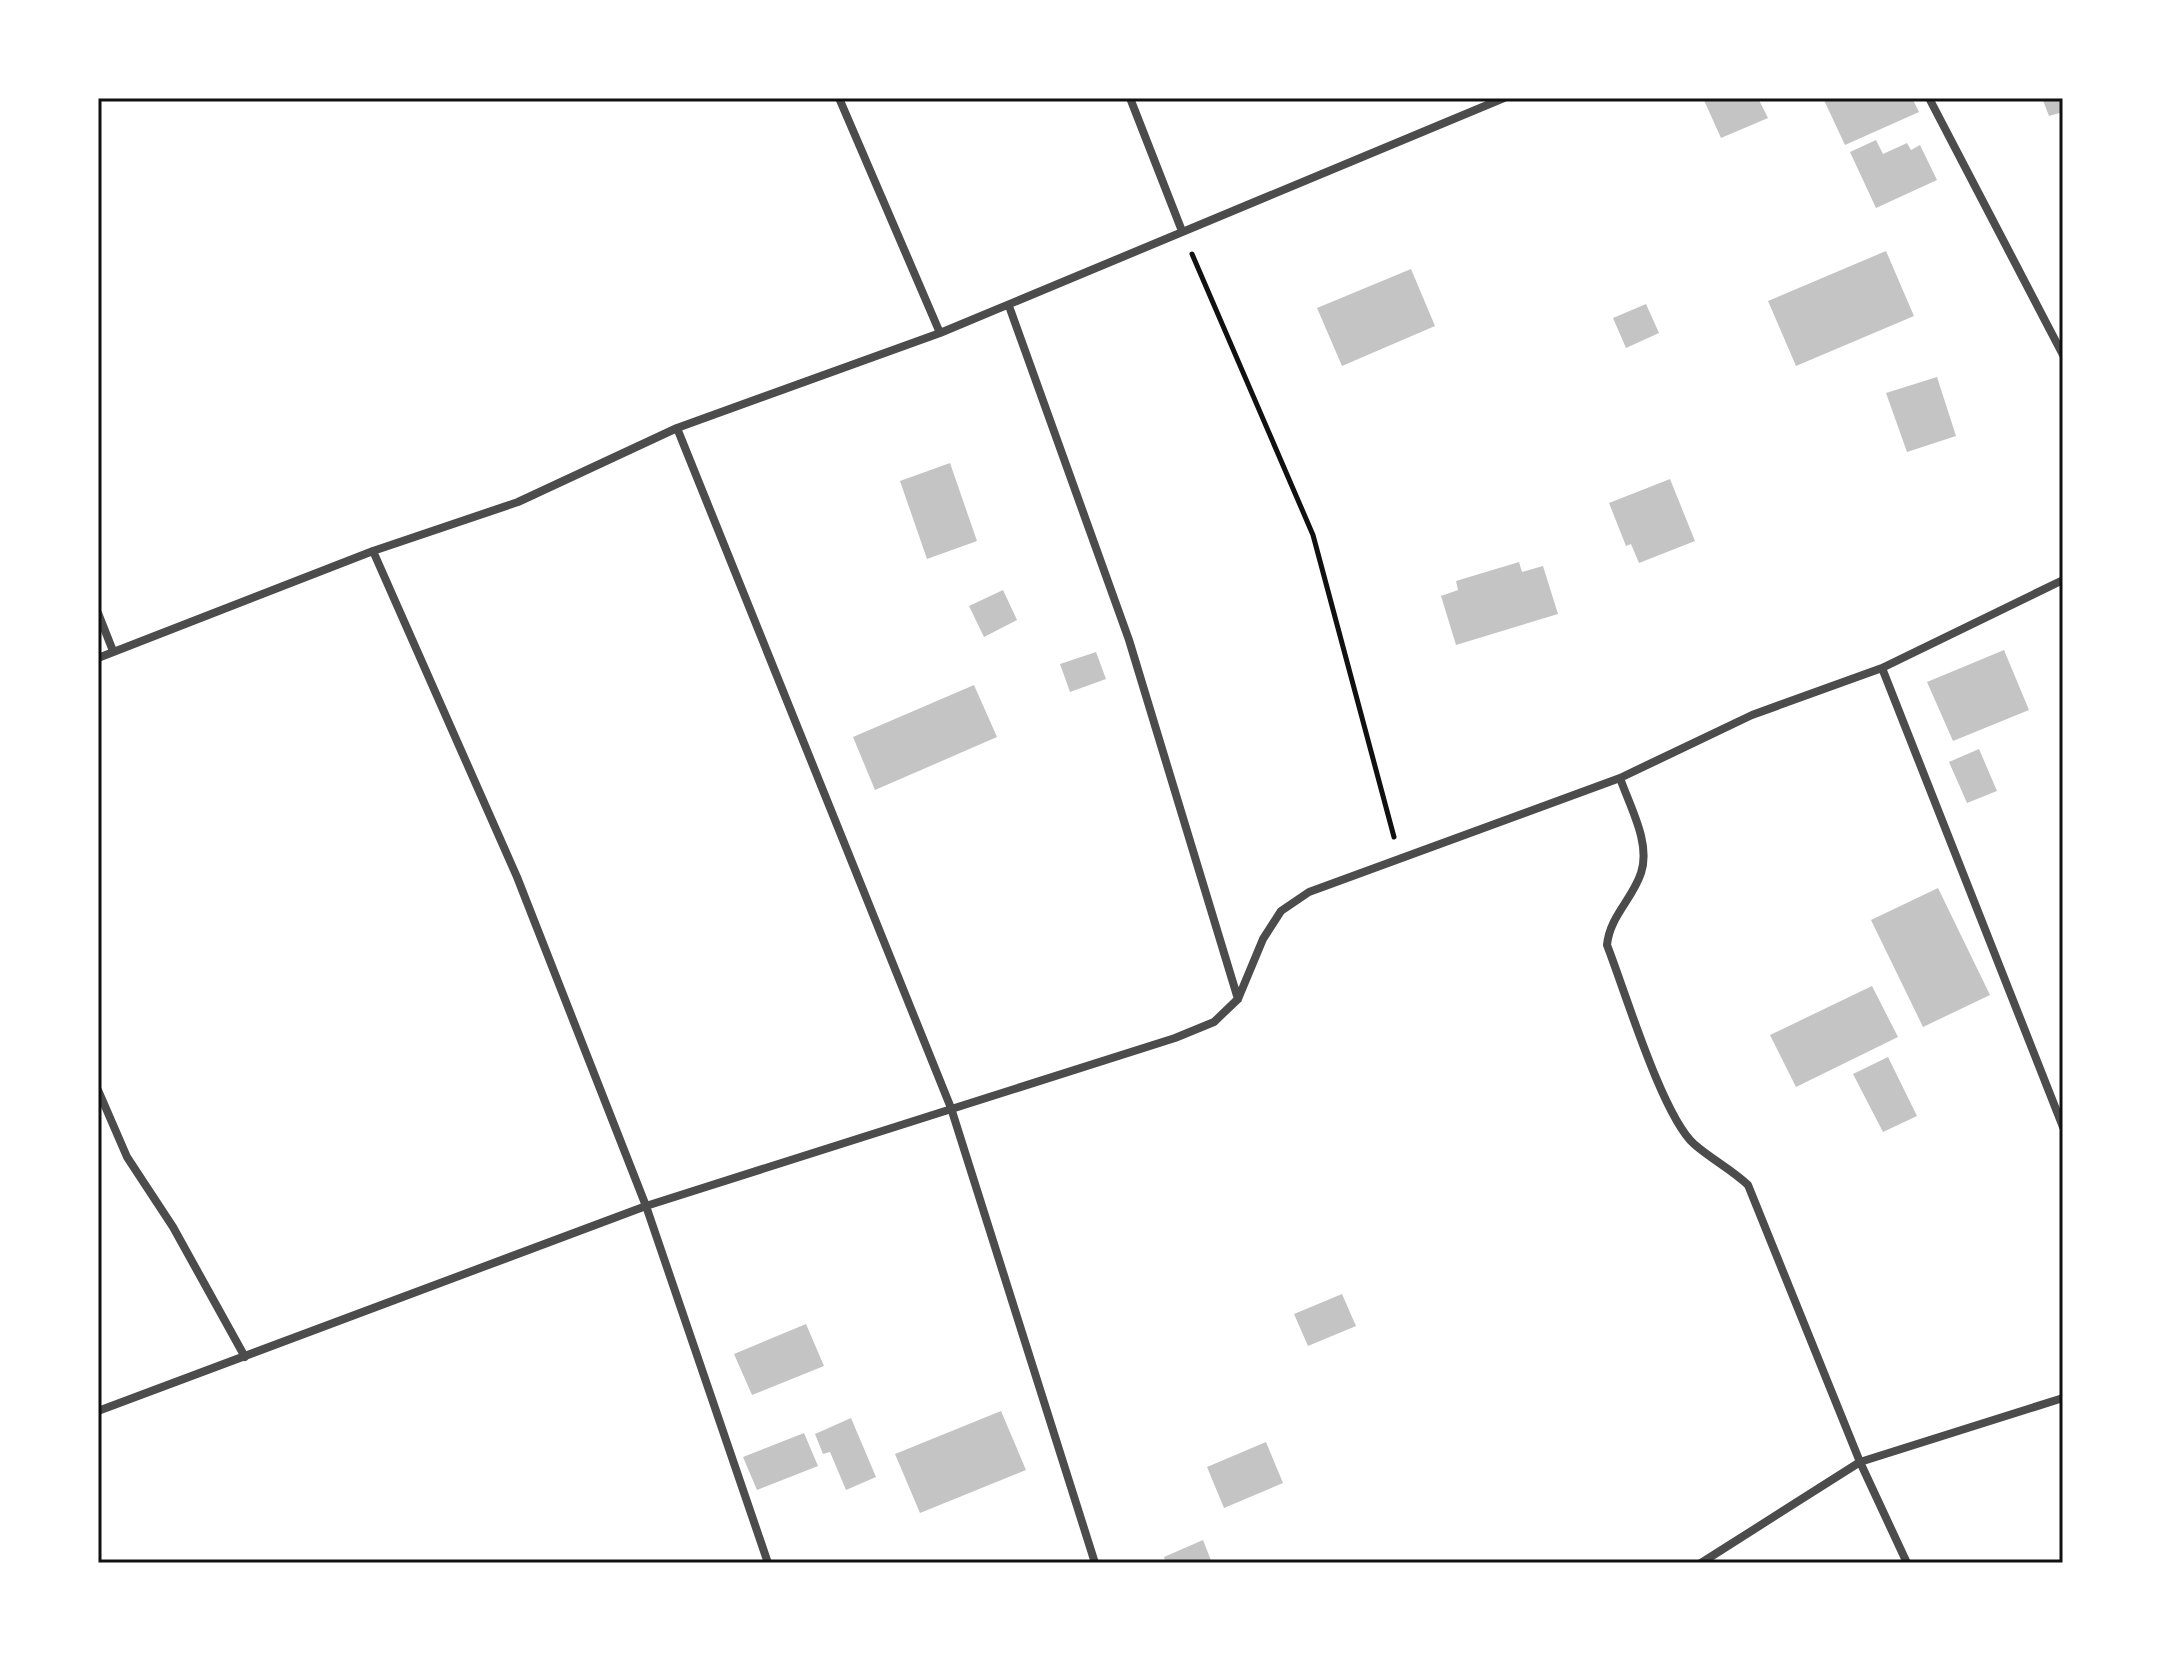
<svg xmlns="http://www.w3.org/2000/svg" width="2161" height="1661" viewBox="0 0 2161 1661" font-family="Cabin,sans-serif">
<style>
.building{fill:#c4c4c4}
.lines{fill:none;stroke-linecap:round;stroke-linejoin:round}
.path{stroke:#111;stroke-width:5}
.minor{stroke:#4c4c4c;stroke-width:8}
.neatline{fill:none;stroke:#111;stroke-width:3}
</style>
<rect width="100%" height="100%" fill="#fff"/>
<!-- building -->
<path class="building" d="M1703,98H1758L1768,118L1721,138Z
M1823,98H1912L1919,112L1845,145Z
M2042,98H2063V112L2049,116Z
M1876,140L1883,154L1907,143L1911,150L1920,145L1937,180L1876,208L1850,152Z
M1886,251L1914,316L1796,366L1768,301Z
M1411,269L1435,326L1342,366L1317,308Z
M1646,304L1659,333L1626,348L1613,318Z
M1937,377L1956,436L1907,452L1886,393Z
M950,463L977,541L927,559L900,481Z
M1670,479L1695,541L1639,563L1631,544L1626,546L1609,503Z
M1519,562L1522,572L1543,566L1558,614L1456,645L1441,596L1458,590L1456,581Z
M1003,590L1017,620L984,637L969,606Z
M2004,650L2029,710L1953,741L1927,682Z
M1096,652L1106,679L1070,692L1060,664Z
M974,685L997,737L875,790L853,737Z
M1979,749L1997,791L1967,803L1949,762Z
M1938,888L1990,995L1923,1027L1871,920Z
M1872,986L1898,1037L1796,1087L1770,1035Z
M1888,1057L1917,1116L1883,1132L1853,1074Z
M1342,1294L1356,1326L1308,1346L1294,1314Z
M806,1324L824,1366L752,1395L734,1354Z
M1001,1411L1026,1470L920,1513L895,1454Z
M851,1418L876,1477L846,1490L830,1452L823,1454L815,1434Z
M804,1433L818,1466L757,1490L743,1457Z
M1266,1442L1283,1483L1224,1508L1207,1467Z
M1203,1540L1212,1563H1166L1164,1557Z"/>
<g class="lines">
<!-- path -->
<path class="path" d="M1192,254L1313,535L1394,837"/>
<!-- minor -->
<path class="minor" d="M839,98L940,333
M1130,98L1182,231
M1929,98L2063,355
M1009,306L1129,640L1238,999
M677,428L951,1108L1095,1563
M373,551L517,877L646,1206L768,1563
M98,613L113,651
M98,658L373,551L518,502L677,428L940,333L1504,98
M1882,668L2063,1127
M1620,778C1630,807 1651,843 1641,873C1632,900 1610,916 1607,945C1625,991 1662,1115 1694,1144C1711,1159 1731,1169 1748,1185L1860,1462L1907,1563
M98,1090L127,1157L173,1227L245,1357
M98,1411L646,1206L1175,1038L1214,1022L1238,999L1263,939L1281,911L1309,892L1620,778L1752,715L1882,668L2063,580
M1701,1563L1860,1462L2063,1398"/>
</g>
<!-- border -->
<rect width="2161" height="1661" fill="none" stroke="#ffffff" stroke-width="200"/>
<rect x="100" y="100" width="1961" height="1461" class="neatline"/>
</svg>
